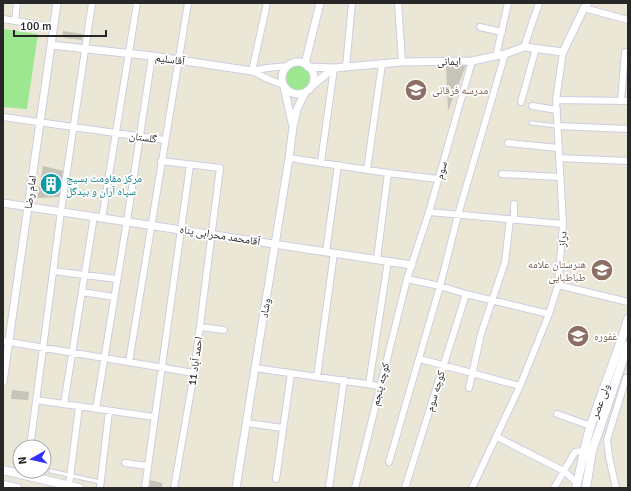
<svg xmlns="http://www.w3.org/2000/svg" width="631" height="491" viewBox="0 0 631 491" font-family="Signika,'Noto Naskh Arabic',sans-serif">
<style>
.green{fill:#9ce78f}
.building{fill:#c6c3b8}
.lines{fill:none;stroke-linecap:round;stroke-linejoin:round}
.service-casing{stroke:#cdcde2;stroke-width:5}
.minor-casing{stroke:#cdcde2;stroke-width:8}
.tertiary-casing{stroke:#cdcde2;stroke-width:9}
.secondary-casing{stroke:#cdcde2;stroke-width:10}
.service{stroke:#fff;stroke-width:3}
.minor{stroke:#fff;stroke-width:6}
.tertiary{stroke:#fff;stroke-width:7}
.secondary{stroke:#fff;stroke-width:8}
.labels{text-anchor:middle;stroke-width:3.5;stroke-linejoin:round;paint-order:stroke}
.street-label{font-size:11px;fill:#272727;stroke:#fff}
.education-label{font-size:11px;fill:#785e54;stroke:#fff;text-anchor:start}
.culture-label{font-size:11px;fill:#0d838f;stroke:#fff;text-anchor:start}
</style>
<rect width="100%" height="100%" fill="#ebe7d7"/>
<!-- green -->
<path class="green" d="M3,29L38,34L27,109L3,107Z
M299,64L309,69L312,79L307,89C298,94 292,91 283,85C288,75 283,66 299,64Z"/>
<!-- building -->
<path class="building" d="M63,31L82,34V40L65,38L62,36Z
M466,65L448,111L446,66Z
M43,166L64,171L60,197L37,198Z
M12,390L29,392L28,400L11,399Z
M149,480L162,483V487H148Z"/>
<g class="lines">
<!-- service casing -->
<g class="service-casing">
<path id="service" d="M531,123L557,126
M51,471L100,482"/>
</g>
<!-- minor casing -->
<g class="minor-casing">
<path id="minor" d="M398,3L402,62
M584,8L628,20
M3,19L40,25
M15,21L17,3
M480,27L502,32
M524,47L539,3
M496,56L508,3
M346,67L352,3
M252,71L267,3
M252,71L267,68L288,66
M252,71L268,79L283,85
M556,100L628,101
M621,101L625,52
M521,102L536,48
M532,106L557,110
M3,117L165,140
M557,126L628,129
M508,143L558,148
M289,158L388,173L438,179
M559,158L628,161
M161,161L220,168L194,373L174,488
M321,162L334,68
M367,170L382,64
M502,174L560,177
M429,212L563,224
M102,218L137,3
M514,219V204
M326,252L338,165
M377,259L388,173
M53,271L117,279
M407,279L440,286L466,294L549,314
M558,285L628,302
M82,292L114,297
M200,327L224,330
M3,341L194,373
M420,359L520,386
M129,362L188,3
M255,368L380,386
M317,377L334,253
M369,384L388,261
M469,388L481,334L505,262L510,219
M36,400L154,417
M64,404L94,216
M96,409L127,221L152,56
M557,414L591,426
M247,423L283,428
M497,437L564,471L577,483
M30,447L61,211L92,3
M389,462L440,286L458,215L505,54
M125,463L148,466
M276,479L291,373
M69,485L79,407
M100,488L109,411
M145,488L190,165
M329,488L344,380
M355,488L407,279L429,212L472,61
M405,488L466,294
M472,488L520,386L549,314L558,285L563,224L556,100L563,52
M554,488L575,452L583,451
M616,488L609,457L607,440L626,378"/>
</g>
<!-- tertiary casing -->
<g class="tertiary-casing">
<path id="tertiary" d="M51,45L152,56L252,71
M282 78a16 16 0 1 1 32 0a16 16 0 1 1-32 0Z
M305,64L320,3
M308,67L334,68L313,85
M334,68L402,62L472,61L505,54L524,47L563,52L584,8L588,3
M284,87L292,123
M3,203L412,265
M3,382L57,3
M236,488L255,368L289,158L293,127L297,109L305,93"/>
</g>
<!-- secondary casing -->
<g class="secondary-casing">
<path id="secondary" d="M3,470L79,488
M3,485L17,488
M576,488C581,468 584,448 590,428C602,391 617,356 628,319
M586,488L592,451L628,345"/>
</g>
<!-- service -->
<use href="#service" class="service"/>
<!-- minor -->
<use href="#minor" class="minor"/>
<!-- tertiary -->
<use href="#tertiary" class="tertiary"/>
<!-- secondary -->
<use href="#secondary" class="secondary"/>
</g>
<!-- icons -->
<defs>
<g id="school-disc" transform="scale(1.15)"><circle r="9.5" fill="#8d6e63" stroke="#fff"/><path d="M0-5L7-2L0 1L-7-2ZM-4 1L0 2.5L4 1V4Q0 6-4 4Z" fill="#fff"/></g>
<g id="building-disc" transform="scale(1.15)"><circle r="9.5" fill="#0f9aa8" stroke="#fff"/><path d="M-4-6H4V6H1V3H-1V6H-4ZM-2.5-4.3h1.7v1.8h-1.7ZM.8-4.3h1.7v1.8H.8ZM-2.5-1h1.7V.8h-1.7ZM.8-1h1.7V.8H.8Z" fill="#fff"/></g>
</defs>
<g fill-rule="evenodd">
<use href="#school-disc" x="416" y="90"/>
<use href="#building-disc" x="51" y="184"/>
<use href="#school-disc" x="602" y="270"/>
<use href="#school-disc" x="578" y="336"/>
</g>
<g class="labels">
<!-- street labels -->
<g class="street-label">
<text transform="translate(170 59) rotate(8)" y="4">آقاسلیم</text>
<text transform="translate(449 61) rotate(-1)" y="4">ایمانی</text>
<text transform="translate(143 137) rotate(8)" y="4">گلستان</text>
<text transform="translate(441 170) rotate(-74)" y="4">سوم</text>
<text transform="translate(30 192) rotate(-82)" y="4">امام رضا</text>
<text transform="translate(220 235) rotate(9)" y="4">آقامحمد محرابی پناه</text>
<text transform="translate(562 239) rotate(-85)" y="4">دراز</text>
<text transform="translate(265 308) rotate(-81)" y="4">وشاد</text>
<text transform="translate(195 361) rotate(-82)" y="4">احمد آباد 11</text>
<text transform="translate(380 384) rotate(-76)" y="4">کوچه پنجم</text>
<text transform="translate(435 391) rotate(-73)" y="4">کوچه سوم</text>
<text transform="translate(600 401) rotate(-70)" y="4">ولی عصر</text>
</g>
<!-- education labels -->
<g class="education-label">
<text x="432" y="94">مدرسه فرقانی</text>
<text x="586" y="268" text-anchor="end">هنرستان علامه<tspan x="586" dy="13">طباطبایی</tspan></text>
<text x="594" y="340">غفوره</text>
</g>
<!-- culture labels -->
<g class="culture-label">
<text x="66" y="182">مرکز مقاومت بسیج<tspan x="66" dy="13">سپاه آران و بیدگل</tspan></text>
</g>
</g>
<!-- border -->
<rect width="631" height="491" fill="none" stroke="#272727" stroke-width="8"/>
<!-- north arrow -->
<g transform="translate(32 459) rotate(262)"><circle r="19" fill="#ffffff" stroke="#a9a9a9"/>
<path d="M0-3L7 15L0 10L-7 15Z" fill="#3231ff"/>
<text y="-6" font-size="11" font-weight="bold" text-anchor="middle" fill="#272727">N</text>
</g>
<!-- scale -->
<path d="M14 30v6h92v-6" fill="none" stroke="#272727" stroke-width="2"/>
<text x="20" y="30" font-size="12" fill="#272727" stroke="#ffffff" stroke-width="3" paint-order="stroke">100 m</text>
</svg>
